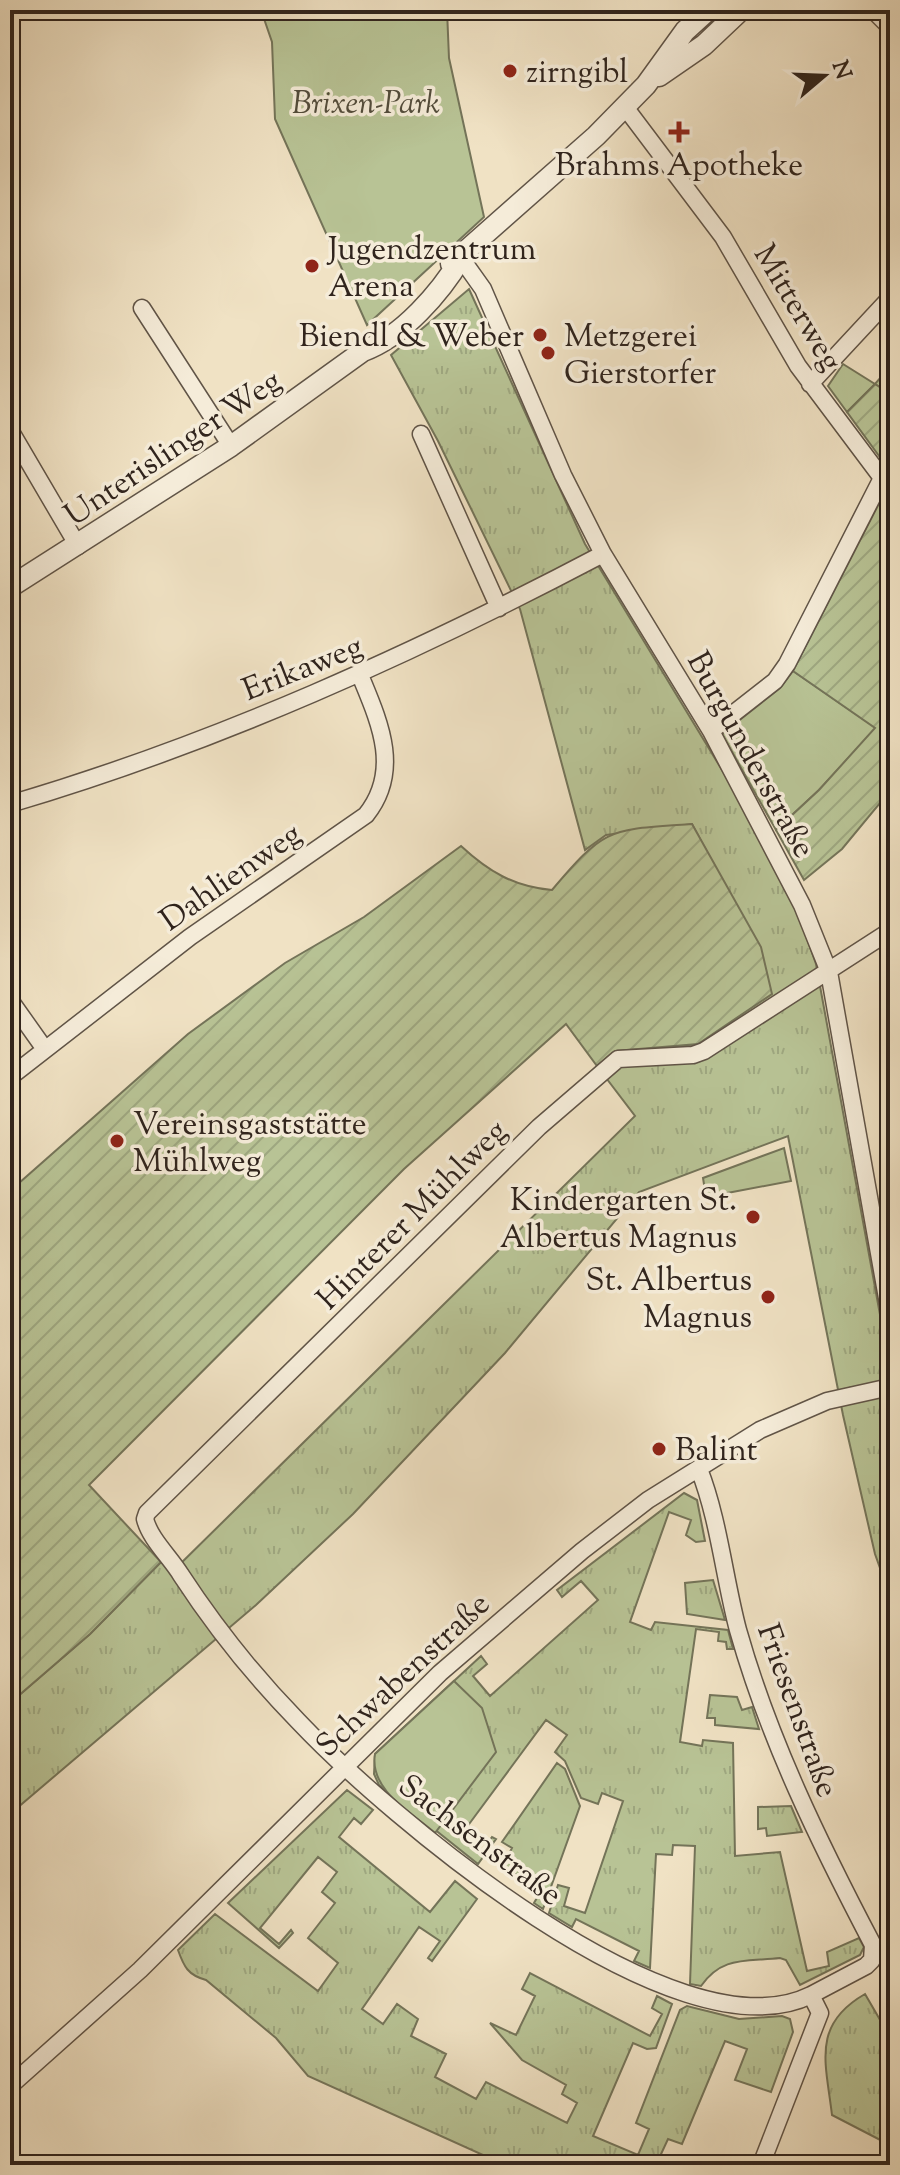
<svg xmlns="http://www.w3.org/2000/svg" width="900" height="2175" viewBox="0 0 900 2175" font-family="'Sorts Mill Goudy',serif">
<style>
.grass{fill:url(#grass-tufts);stroke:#747459;stroke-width:2}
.park{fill:#b8c395;stroke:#747459;stroke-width:2}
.garden{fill:url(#garden-furrows);stroke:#747459;stroke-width:2}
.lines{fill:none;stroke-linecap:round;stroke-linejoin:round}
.minor-casing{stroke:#605447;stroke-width:19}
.tertiary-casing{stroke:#605447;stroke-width:23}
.minor{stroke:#f5ecd9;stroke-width:16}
.tertiary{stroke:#f5ecd9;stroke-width:20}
.poi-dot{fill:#8f2418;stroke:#f5ecd9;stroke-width:3}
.labels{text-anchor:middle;stroke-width:7;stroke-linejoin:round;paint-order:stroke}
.poi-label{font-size:32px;fill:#30241d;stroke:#f5ecd9;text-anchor:start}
.park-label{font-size:32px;font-style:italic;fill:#524c3b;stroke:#f5ecd9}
.street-label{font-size:32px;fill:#30241d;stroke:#f5ecd9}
</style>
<defs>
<pattern id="grass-tufts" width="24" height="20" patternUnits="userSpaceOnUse" patternTransform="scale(2)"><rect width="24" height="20" fill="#b8c395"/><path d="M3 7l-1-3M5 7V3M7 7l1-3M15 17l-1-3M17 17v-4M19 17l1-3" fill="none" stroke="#9ea780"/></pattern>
<pattern id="garden-furrows" width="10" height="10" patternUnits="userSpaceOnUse" patternTransform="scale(2)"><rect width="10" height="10" fill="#b8c395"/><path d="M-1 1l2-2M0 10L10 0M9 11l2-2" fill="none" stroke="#9ea780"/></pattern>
</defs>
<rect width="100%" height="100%" fill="#f0e2c4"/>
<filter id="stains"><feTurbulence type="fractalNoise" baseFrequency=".0025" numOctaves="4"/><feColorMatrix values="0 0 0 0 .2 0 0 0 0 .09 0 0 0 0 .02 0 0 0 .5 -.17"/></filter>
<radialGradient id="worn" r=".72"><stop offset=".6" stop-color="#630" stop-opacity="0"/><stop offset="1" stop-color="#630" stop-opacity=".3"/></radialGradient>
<!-- grass -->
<path class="grass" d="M469,289L585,544L739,798L796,908L816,964L889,1364L890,1596L875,1554L843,1415L788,1136L639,1192L505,1353L353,1514L256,1605L10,1814V1703L90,1634L161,1562L172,1572L635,1116L597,1066L615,1051L698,1044L722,880L692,824L606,835L585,850L520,609L438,441L391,355Z
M684,1493L697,1500L705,1541L696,1542L686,1535L691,1520L669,1512L630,1622L651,1630L655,1622L728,1630L733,1649H727L726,1642L718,1641L719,1632L696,1629L680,1742L702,1746L703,1740L733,1743L735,1856L780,1852L807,1971L829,1966L827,1952L859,1938L864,1947L860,1955L800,1985L786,1960L780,1958C745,1962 722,1956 701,1986L690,1984L695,1846L673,1845L672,1855L656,1854L650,1968L634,1961L639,1951L576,1919L572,1927L549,1913L558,1885L569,1888L564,1906L585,1913L623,1801L602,1793L598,1804L581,1798L565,1761L555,1752L567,1735L546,1720L461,1835L482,1851L492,1837L496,1839L478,1864L379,1785L374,1774L375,1754L481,1656L487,1664L473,1676L490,1696L598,1600L581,1581L562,1597L557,1590Z
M713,1580L725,1620L687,1614L685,1583Z
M710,1695L737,1697L742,1710L752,1707L759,1729L715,1725V1718H707Z
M557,1763L565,1769L580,1806L543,1909L534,1903L541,1891L503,1866L512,1848L502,1842Z
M347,1790L373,1810L361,1824L354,1818L339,1837L430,1912L455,1881L477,1899L432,1961L428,1958L440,1941L419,1927L362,2009L383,2024L397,2004L418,2019L411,2036L446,2054L435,2077L476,2099L486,2082L567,2123L577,2103L562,2094L566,2085L522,2060L490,2023L516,2035L535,1996L522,1989L530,1973L650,2036L662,2014L652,2008L657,1996L672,2004L656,2048L647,2049L633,2043L593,2136L638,2155L649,2129L636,2123L680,2010L687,2006L739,2019L782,2016L790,2019L793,2032L771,2092L735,2080L747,2049L725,2041L682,2144L668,2139L656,2165H505L308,2076L276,2038L206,1980C188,1975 184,1967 178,1950L215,1914L318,1991L338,1963L308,1938L335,1903L322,1892L337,1872L318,1857L260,1928L279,1944L291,1930L293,1933L279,1948L228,1903Z
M791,1806L802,1832L767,1836L766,1828L758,1829V1807Z
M865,1994L890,2037V2145L832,2115C826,2063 811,2025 865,1994Z"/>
<!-- park -->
<path class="park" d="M261,10H447L449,58L484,217L367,325L275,119L272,42Z
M843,364L875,384L890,367V394L875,384L847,412L828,386Z
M793,671L876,728L819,790L776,830L722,734L780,688Z
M784,1148L791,1181L706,1197L703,1178Z
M454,1681L482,1708L496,1752L435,1833C411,1812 369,1790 375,1754Z"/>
<!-- garden -->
<path class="garden" d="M875,384L890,394V471L847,412Z
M890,482V791L842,849L804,880L776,830L819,790L875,728L793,671Z
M692,824L761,947L772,994L698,1044L615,1051L597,1066L566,1024L404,1169L89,1485L161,1562L90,1634L10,1703V1191L188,1034L285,963L364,917L461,846C488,871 514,887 552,890C606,826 609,830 692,824Z"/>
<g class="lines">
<!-- minor casing -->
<g class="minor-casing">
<path id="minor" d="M873,10L890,27
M625,107L723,237L798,366L882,478L787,664L775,681L711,731
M461,258L483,289L563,475L603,554L711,731L802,905L829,972L890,1315
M142,308L231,446
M810,384L890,298
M10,430L78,546
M421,434L499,608
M10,804C217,743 413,654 603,554
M10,1000L44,1048
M10,1077L190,937L366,815C402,770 379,721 360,675
M699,1469C719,1520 724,1577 738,1630C769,1740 820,1844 873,1945L872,1960L866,1966L811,1995L820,2013L761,2165
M811,1995C676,2062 386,1814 298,1721C254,1676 215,1627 181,1575C170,1557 150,1539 145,1519L147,1513L539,1127L618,1059L693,1055L704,1051L890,931
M10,2086L140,1970L440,1673L582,1551L648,1500L760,1430L827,1401L890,1387"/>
</g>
<!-- tertiary casing -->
<g class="tertiary-casing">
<path id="tertiary" d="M659,76L704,45L741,10
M451,264L596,136L646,85L685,31L708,10
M10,587L231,446L363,351C402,337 441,292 461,258"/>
</g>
<!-- minor -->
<use href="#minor" class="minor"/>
<!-- tertiary -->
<use href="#tertiary" class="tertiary"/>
</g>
<!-- markers -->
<g class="poi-dot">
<circle cx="510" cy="71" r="8"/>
<path d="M675 120h8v8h8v8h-8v8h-8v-8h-8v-8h8z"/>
<circle cx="312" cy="266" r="8"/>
<circle cx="540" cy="335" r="8"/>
<circle cx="548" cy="353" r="8"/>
<circle cx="117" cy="1141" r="8"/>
<circle cx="753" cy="1217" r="8"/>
<circle cx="768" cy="1297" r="8"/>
<circle cx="659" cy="1449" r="8"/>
</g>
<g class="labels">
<!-- poi labels -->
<g class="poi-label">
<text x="526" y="82">zirngibl</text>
<text x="679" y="175" text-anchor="middle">Brahms Apotheke</text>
<text x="328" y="259">Jugendzentrum<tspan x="328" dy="37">Arena</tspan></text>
<text x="524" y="346" text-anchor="end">Biendl &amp; Weber</text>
<text x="564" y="346">Metzgerei<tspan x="564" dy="37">Gierstorfer</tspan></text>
<text x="133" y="1134">Vereinsgaststätte<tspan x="133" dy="37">Mühlweg</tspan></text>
<text x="737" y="1210" text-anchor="end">Kindergarten St.<tspan x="737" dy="37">Albertus Magnus</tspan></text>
<text x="752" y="1290" text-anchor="end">St. Albertus<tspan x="752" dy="37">Magnus</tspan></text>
<text x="675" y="1460">Balint</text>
</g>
<!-- park labels -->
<g class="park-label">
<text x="366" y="113">Brixen-Park</text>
</g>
<!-- street labels -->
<g class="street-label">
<text transform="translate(799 307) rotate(59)" y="11">Mitterweg</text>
<text transform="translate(172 447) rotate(-34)" y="11">Unterislinger Weg</text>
<text transform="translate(302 667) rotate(-22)" y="11">Erikaweg</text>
<text transform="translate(752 754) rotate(61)" y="11">Burgunderstraße</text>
<text transform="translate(230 876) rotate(-35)" y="11">Dahlienweg</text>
<text transform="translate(411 1214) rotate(-45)" y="11">Hinterer Mühlweg</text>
<text transform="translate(402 1674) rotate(-43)" y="11">Schwabenstraße</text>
<text transform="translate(799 1710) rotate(70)" y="11">Friesenstraße</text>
<text transform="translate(481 1839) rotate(37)" y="11">Sachsenstraße</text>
</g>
</g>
<!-- margin -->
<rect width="900" height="2175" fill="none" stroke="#f0e2c4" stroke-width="40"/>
<rect x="12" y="12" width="876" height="2151" fill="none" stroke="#30241d" stroke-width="4"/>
<rect x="20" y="20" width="860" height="2135" fill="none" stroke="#30241d" stroke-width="2"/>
<!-- north arrow -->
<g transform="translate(824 76) rotate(71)" stroke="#f5ecd9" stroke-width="6" paint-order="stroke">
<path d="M0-6L14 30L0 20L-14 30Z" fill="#30241d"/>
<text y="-12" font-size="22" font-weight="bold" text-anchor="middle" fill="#30241d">N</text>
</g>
<rect width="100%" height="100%" filter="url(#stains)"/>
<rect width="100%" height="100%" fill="url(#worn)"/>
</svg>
